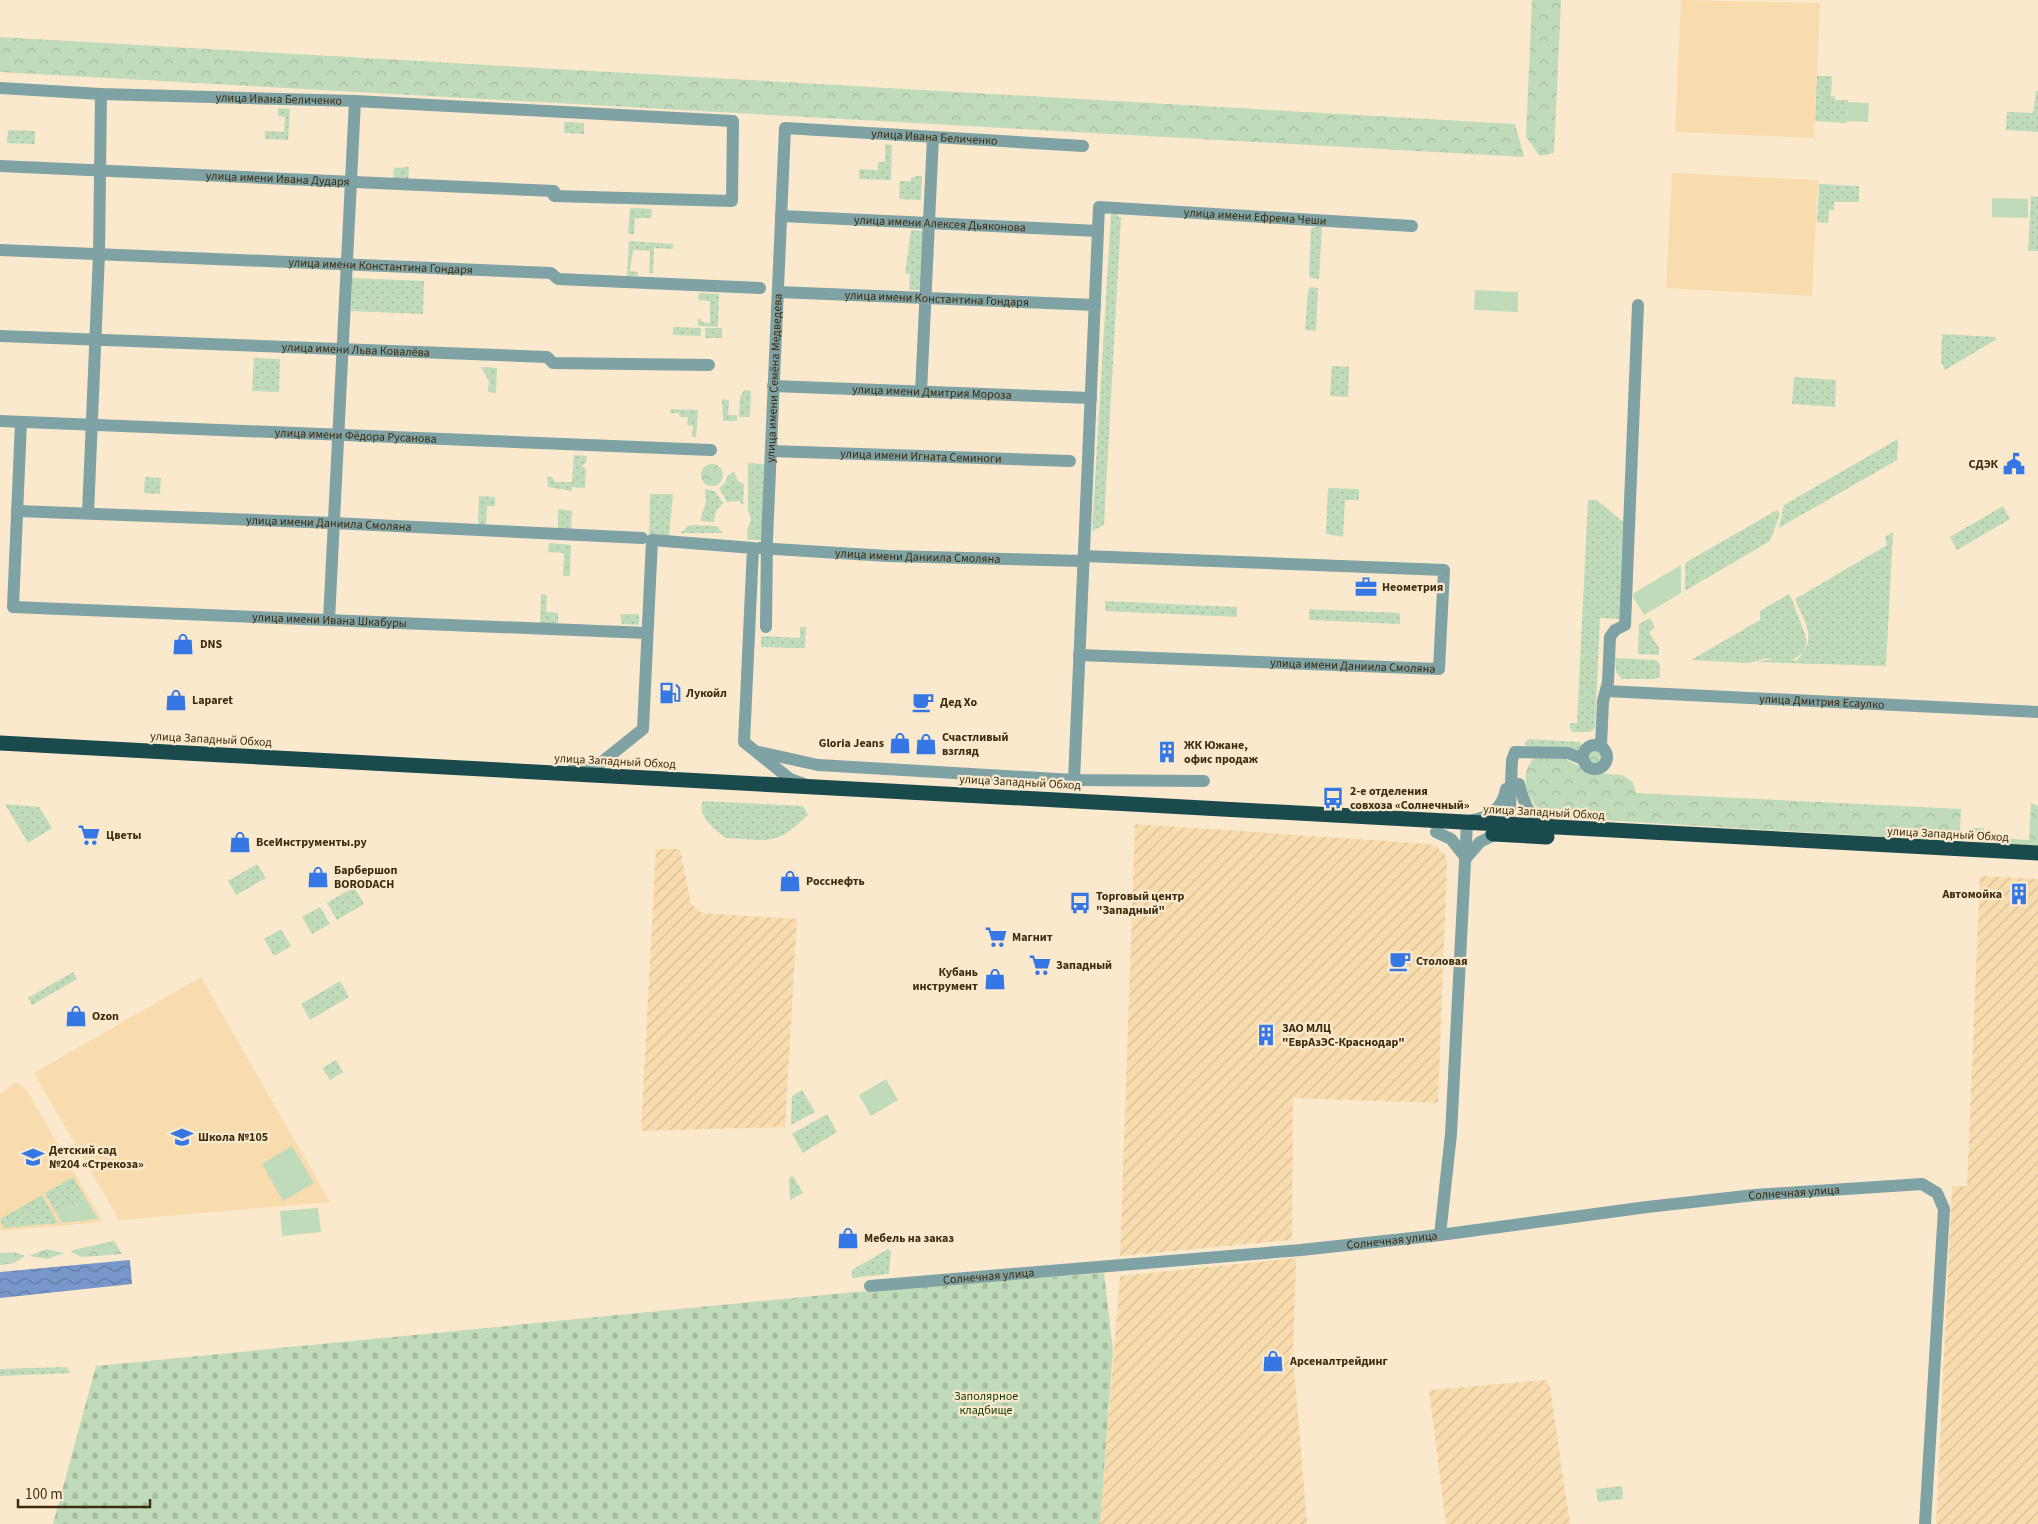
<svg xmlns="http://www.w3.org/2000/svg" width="2038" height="1524" viewBox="0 0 2038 1524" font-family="'Source Sans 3',sans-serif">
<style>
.built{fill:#f8dcae}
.industrial{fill:url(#industrial-furrows)}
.grass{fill:url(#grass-dots)}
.forest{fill:url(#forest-crowns)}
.cemetery{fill:url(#cemetery-stones)}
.pitch{fill:#c0dbba}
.water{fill:url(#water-waves)}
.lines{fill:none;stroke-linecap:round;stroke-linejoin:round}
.minor{stroke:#7fa2a4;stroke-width:12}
.highway{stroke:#1b4a4c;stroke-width:15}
.labels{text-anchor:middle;stroke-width:4.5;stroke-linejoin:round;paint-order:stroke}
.street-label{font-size:12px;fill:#3d2c0e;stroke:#fae9cd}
.poi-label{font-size:12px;font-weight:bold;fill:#3d2c0e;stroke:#fae9cd;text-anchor:start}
.park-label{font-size:12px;fill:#103a05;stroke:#fae9cd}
</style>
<defs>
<pattern id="industrial-furrows" width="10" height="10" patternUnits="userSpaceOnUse" patternTransform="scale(1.25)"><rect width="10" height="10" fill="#f8dcae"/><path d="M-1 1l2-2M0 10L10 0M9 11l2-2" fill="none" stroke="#d6bd94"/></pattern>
<pattern id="grass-dots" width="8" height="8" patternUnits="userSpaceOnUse" patternTransform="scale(1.25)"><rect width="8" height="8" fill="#c0dbba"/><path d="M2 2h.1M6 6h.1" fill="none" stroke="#a6bc9f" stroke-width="1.8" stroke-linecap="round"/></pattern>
<pattern id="forest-crowns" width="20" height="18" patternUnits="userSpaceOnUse" patternTransform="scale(1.25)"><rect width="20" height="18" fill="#c0dbba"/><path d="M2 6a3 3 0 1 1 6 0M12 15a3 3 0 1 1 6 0" fill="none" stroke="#a6bc9f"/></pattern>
<pattern id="cemetery-stones" width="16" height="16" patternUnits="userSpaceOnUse" patternTransform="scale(1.25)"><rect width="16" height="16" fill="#c0dbba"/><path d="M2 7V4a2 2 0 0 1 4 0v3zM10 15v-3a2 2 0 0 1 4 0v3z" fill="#a6bc9f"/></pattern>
<pattern id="water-waves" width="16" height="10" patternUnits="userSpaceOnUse" patternTransform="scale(1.25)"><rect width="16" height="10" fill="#7796c9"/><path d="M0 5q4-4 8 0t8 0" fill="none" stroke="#637ba2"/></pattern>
</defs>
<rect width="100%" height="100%" fill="#fae9cd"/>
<!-- built -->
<path class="built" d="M1681,0L1820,3L1814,138L1675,132Z
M1672,173L1818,180L1812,296L1666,288Z
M201,977L330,1202L119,1220L34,1073Z
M16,1083L26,1089L103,1222L0,1231V1093Z"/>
<!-- industrial -->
<path class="industrial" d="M1135,824L1429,844L1438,848L1445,855L1447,863L1438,1103L1293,1098L1292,1240L1120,1256Z
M656,849H680L691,904L702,913L797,919L785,1127L641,1131Z
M1980,876L2038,879V1524H1936L1952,1186H1967Z
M1296,1258L1293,1355L1307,1524H1100L1120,1276Z
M1545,1380L1550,1387L1570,1524H1446L1429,1390Z"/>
<!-- grass -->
<path class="grass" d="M1817,76H1832L1831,96L1835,97V100H1848L1847,123L1815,121Z
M2036,91H2038V132L2006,130L2007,112L2033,113Z
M278,108L290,109L288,140L265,139V131L284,132L285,117L278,116Z
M564,122L584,123V134L564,133Z
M8,130L35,131V144L7,143Z
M885,144L892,145L891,180L859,179V169L878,170V162H885Z
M394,166L396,168L409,167L408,182L393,181Z
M917,176H922L921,200L899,199L900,181H911V178Z
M1819,184L1859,186V202H1834V210H1829L1828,223L1817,222Z
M2031,196L2038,197V251H2028Z
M630,208L652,209L651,218H635L634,234H628Z
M1111,213H1118V217H1121L1104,525L1092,531Z
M1314,227H1322L1319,279L1311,278L1309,275L1311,229Z
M911,230L924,231L921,290H909L910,274H905Z
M629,241L673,244V249L654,248L653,273H649L650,251L633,250L630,271L638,272V276H627Z
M352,278L424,281L423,314L351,311Z
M1310,287L1318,288L1316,331L1305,330L1308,290Z
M699,293L719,294L718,327L698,326V319H701L702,322L710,323V301L698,300Z
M673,327L701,328V336L673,335Z
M705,328H722V338H705Z
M1942,334L1995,337L1997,339L1945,370L1941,362Z
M254,358L280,359L279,392L252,391Z
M1332,366L1349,367L1348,397L1330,396Z
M481,367L497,368L496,393L488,392L489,381Z
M1794,377L1836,380L1835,407L1792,404Z
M744,390L751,391L750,417H739L740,397Z
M722,399L729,400L728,415H737V421H723Z
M671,409L698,410L696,437H692L693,426L687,425L688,417H680L679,413H670Z
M1898,439L1897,460L1779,528L1784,505Z
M574,455L587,456L586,463L582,465L586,470L585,488L572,487V491L548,487L547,477H552L555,482H572Z
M748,463L764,464L762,540H748L747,531L751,519L748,511Z
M734,472L738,481L744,484L743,505L739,501L727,502L719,488L725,483L728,475Z
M145,477L161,478L160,494L144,493Z
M1328,488L1359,489V500H1345L1343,537L1326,534Z
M705,489L715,491L723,503L716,511L714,522L700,521L706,501Z
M650,494H673L669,537L649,536Z
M479,496L495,497V506H487L486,527H478Z
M1588,500H1597L1623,522L1619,619L1600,618L1595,728L1590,732H1573L1570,728V723H1577Z
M2003,506L2010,519L1957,550L1950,537Z
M558,509L572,511L571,530H558Z
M1777,510L1780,514L1770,541L1685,591V563Z
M690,525L716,526L723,533H680Z
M1893,532L1886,666L1756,662L1772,659L1767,658L1749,663L1691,660L1760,620V611L1789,594C1794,602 1795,609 1798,616C1805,635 1815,648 1792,660L1796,661C1819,638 1805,624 1795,599L1887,545L1885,537Z
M549,543L571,545L570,576H563L564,553L548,552Z
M541,594L547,595L546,612L558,613V623H540Z
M1105,601L1237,607V617L1105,611Z
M1309,609L1400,613V624L1309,620Z
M620,614H639V625L622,624Z
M1650,618L1655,628L1649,632L1659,648V655L1638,654L1639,624Z
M800,627H806L805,648L761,647V636L800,638Z
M1615,658L1656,660L1660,665V677L1654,679H1622L1616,672Z
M1528,739L1580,742L1583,747L1580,750L1528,748L1524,744Z
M703,801L803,806L808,815C775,847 769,840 726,838C716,831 696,815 703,801Z
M5,804L39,807L52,828L28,843Z
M257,864L266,878L236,895L228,881Z
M354,887L364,904L337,920L327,903Z
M320,907L330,924L312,934L302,917Z
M281,929L291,946L274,956L264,939Z
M73,972L77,979L32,1005L28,998Z
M340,981L349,997L310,1020L301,1004Z
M336,1060L343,1072L330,1080L322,1068Z
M802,1090L815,1112L791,1125L792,1096Z
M827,1114L837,1132L803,1153L792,1134Z
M793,1176L803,1193L790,1200L789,1178Z
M73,1177L85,1197L56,1213L45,1193Z
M42,1195L58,1223L4,1228L0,1219Z
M888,1249L891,1251L889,1274L852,1278V1270Z
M66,1367L71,1373L0,1376V1369Z
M1622,1486L1623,1499L1598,1502L1596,1489Z"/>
<!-- forest -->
<path class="forest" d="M1532,0H1561L1554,153L1540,156L1526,137Z
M0,37L1515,124L1524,157L0,72Z
M701 475a11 11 0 1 1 22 0a11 11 0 1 1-22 0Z
M1587 757a8 8 0 1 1 16 0a8 8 0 1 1-16 0Z
M1535,758L1565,759L1593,773L1622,775L1633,782L1636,793L1961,809L1960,834L1953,841L1551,817C1530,811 1515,773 1535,758Z
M2031,803L2038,806V848C2019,846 1976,851 1972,828H1984V841H1996V838L2029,840Z
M114,1241L122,1254L82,1257L71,1252L73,1250Z
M46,1249L64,1253L48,1259L29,1256Z
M14,1252L25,1256L14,1263L0,1265V1253Z"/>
<!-- cemetery -->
<path class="cemetery" d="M1104,1273L1113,1350L1100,1524H53L96,1366L855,1292Z"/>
<!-- pitch -->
<path class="pitch" d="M1848,102L1869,103L1868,122L1847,121Z
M1992,198L2028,199V218L1992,217Z
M1475,290L1518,292V312L1474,310Z
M1681,565V593L1644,615L1633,597L1634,593Z
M886,1079L898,1100L871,1116L859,1095Z
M292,1146L314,1183L283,1201L262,1164Z
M85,1197L98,1219L62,1223L56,1213Z
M318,1208L321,1232L282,1236L280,1211Z"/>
<!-- water -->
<path class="water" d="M130,1260L132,1284L0,1298V1272Z"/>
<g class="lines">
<!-- minor -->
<g class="minor">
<path id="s1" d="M0,88L101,94L355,101L733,121L732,201L554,196"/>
<path id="s2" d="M0,166L554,191"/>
<path id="s3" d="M781,216L1098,231"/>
<path id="s4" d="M0,250L551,273L558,279L760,288"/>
<path id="s5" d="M778,292L1095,305"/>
<path id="s6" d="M0,336L547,357L553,363L709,365"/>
<path id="s7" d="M773,386L1091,398"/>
<path d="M921,392L933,137"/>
<path id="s8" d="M0,421L711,450"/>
<path id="s9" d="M21,422L13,607L647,633"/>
<path id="s10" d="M771,451L1070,461"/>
<path id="s11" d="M17,511L333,523L642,538"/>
<path d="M88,513L99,254L101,94"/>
<path id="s12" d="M759,548L888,556L1083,561"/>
<path d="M329,620L355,101"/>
<path id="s13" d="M766,627L767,539L785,128L1083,146"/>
<path id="s14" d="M1079,655L1439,669L1444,570L1084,556"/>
<path id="s15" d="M1606,691L2038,712"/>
<circle cx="1595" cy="757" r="12"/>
<path d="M1601,746L1603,701L1608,682L1610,637L1615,630L1625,625L1638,305"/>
<path d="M759,752L818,765L1074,780L1204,781"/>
<path d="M573,769L597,766L643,729L652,540L753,548L744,742L790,779L804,784"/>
<path id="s16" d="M1074,780L1099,207L1412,226"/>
<path d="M1519,784C1523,800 1530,823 1550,824"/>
<path d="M1473,820C1490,817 1503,807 1506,789"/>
<path d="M1436,832L1451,839L1466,858"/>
<path d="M1509,833L1512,760L1515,752L1568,753L1583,759"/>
<path d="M1466,858L1480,842L1496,834"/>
<path d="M1440,1235L1451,1134L1467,823"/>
<path id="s17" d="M870,1286L1301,1250L1440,1235L1647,1207L1755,1195L1922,1184L1937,1193L1944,1209L1925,1524"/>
</g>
<!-- highway -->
<path class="highway" d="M0,743L2038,853
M1493,834L1547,837"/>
</g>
<!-- icons -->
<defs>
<g id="civic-bare" transform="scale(1.725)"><path d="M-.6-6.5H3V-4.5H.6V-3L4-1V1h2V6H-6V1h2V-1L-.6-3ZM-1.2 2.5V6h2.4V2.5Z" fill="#3577e5" stroke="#fae9cd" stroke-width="2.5" paint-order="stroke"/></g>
<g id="office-bare" transform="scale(1.725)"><path d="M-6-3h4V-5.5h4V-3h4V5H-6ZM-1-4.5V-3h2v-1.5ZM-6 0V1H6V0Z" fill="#3577e5" stroke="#fae9cd" stroke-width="2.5" paint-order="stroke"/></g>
<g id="shop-bare" transform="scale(1.725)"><path d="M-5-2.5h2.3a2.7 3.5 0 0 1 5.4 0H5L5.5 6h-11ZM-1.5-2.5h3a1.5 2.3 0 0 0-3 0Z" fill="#3577e5" stroke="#fae9cd" stroke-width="2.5" paint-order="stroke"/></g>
<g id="fuel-bare" transform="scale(1.725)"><path d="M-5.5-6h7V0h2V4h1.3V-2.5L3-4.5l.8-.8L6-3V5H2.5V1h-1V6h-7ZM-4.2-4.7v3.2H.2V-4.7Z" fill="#3577e5" stroke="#fae9cd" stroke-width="2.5" paint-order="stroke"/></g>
<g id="cafe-bare" transform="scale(1.725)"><path d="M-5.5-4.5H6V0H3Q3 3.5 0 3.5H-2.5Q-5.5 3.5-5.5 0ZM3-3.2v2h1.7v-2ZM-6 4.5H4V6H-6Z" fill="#3577e5" stroke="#fae9cd" stroke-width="2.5" paint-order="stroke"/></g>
<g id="building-bare" transform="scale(1.725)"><path d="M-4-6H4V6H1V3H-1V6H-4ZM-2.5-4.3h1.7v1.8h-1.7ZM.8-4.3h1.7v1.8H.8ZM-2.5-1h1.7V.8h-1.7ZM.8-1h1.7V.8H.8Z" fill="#3577e5" stroke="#fae9cd" stroke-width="2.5" paint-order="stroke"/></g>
<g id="bus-bare" transform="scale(1.725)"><path d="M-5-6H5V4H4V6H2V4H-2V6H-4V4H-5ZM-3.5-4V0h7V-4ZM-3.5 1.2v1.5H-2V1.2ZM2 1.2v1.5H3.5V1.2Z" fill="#3577e5" stroke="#fae9cd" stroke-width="2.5" paint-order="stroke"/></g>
<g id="supermarket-bare" transform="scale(1.725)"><path d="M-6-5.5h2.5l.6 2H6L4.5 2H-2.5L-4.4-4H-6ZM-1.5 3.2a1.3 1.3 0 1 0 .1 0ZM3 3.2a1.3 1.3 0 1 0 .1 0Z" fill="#3577e5" stroke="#fae9cd" stroke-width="2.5" paint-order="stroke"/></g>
<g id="school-bare" transform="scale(1.725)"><path d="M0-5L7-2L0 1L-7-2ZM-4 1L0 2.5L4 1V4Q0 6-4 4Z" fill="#3577e5" stroke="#fae9cd" stroke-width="2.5" paint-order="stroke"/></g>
</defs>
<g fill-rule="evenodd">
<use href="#civic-bare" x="2014" y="464"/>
<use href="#office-bare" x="1366" y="587"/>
<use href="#shop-bare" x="183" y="644"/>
<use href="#fuel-bare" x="670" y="693"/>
<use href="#shop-bare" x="176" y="700"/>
<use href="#cafe-bare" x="923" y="702"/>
<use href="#shop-bare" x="900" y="743"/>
<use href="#shop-bare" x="926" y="744"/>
<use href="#building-bare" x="1167" y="752"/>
<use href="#bus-bare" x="1333" y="798"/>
<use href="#supermarket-bare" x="89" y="835"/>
<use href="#shop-bare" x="240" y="842"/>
<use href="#shop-bare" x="318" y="877"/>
<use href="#shop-bare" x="790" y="881"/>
<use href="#building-bare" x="2019" y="894"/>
<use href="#bus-bare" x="1080" y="903"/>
<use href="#supermarket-bare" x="996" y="937"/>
<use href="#cafe-bare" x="1400" y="961"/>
<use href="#supermarket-bare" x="1040" y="965"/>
<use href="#shop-bare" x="995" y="979"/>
<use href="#shop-bare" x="76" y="1016"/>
<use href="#building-bare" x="1266" y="1035"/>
<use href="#school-bare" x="182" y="1137"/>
<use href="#school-bare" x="33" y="1157"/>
<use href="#shop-bare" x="848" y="1238"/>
<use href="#shop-bare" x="1273" y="1361"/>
</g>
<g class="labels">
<!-- street labels -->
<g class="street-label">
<text dy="4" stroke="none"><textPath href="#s1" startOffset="279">улица Ивана Беличенко</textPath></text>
<text dy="4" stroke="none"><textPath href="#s13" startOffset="649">улица Ивана Беличенко</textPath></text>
<text dy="4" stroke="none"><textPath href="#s2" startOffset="278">улица имени Ивана Дударя</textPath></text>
<text dy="4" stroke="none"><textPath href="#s16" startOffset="730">улица имени Ефрема Чеши</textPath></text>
<text dy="4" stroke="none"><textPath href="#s3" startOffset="159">улица имени Алексея Дьяконова</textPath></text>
<text dy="4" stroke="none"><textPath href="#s4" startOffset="381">улица имени Константина Гондаря</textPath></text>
<text dy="4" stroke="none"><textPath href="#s5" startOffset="159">улица имени Константина Гондаря</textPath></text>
<text dy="4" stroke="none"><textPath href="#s6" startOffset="356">улица имени Льва Ковалёва</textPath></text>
<text dy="4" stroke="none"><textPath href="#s13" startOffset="249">улица имени Семёна Медведева</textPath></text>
<text dy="4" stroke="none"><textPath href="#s7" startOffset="159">улица имени Дмитрия Мороза</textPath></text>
<text dy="4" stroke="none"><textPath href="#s8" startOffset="356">улица имени Фёдора Русанова</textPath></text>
<text dy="4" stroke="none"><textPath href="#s10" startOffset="150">улица имени Игната Семиноги</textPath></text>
<text dy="4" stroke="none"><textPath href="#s11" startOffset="312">улица имени Даниила Смоляна</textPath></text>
<text dy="4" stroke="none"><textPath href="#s12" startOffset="159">улица имени Даниила Смоляна</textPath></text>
<text dy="4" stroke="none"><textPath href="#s9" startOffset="502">улица имени Ивана Шкабуры</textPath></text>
<text dy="4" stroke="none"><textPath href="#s14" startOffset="274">улица имени Даниила Смоляна</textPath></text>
<text dy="4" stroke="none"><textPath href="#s15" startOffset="216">улица Дмитрия Есаулко</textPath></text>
<text transform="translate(211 739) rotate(3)" y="4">улица Западный Обход</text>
<text transform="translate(615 761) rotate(3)" y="4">улица Западный Обход</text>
<text transform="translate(1020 782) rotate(3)" y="4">улица Западный Обход</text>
<text transform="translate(1544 812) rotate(3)" y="4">улица Западный Обход</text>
<text transform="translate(1948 834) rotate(3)" y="4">улица Западный Обход</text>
<text dy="4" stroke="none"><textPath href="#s17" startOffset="929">Солнечная улица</textPath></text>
<text dy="4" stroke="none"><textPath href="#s17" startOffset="524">Солнечная улица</textPath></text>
<text dy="4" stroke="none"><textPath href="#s17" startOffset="119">Солнечная улица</textPath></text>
</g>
<!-- poi labels -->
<g class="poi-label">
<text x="1998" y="468" text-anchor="end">СДЭК</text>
<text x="1382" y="591">Неометрия</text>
<text x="200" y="648">DNS</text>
<text x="686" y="697">Лукойл</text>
<text x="192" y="704">Laparet</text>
<text x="940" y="706">Дед Хо</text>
<text x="942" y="741">Счастливый<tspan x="942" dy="14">взгляд</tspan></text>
<text x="884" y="747" text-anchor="end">Gloria Jeans</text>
<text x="1184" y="749">ЖК Южане,<tspan x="1184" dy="14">офис продаж</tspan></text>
<text x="1350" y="795">2-е отделения<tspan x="1350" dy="14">совхоза «Солнечный»</tspan></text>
<text x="106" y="839">Цветы</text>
<text x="256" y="846">ВсеИнструменты.ру</text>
<text x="334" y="874">Барбершоп<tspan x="334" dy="14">BORODACH</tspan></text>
<text x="806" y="885">Росснефть</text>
<text x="2002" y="898" text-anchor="end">Автомойка</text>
<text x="1096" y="900">Торговый центр<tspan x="1096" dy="14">"Западный"</tspan></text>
<text x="1012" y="941">Магнит</text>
<text x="1416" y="965">Столовая</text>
<text x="1056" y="969">Западный</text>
<text x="978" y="976" text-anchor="end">Кубань<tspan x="978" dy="14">инструмент</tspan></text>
<text x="92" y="1020">Ozon</text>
<text x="1282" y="1032">ЗАО МЛЦ<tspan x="1282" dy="14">"ЕврАзЭС-Краснодар"</tspan></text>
<text x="198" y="1141">Школа №105</text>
<text x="49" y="1154">Детский сад<tspan x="49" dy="14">№204 «Стрекоза»</tspan></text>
<text x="864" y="1242">Мебель на заказ</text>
<text x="1290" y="1365">Арсеналтрейдинг</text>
</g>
<!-- park labels -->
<g class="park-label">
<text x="986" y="1400">Заполярное<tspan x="986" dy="14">кладбище</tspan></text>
</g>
</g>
<!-- scale -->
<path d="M18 1499v8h132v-8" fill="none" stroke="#3d2c0e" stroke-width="2.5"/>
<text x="25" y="1499" font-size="15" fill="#3d2c0e" stroke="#fae9cd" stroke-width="4" paint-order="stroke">100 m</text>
</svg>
